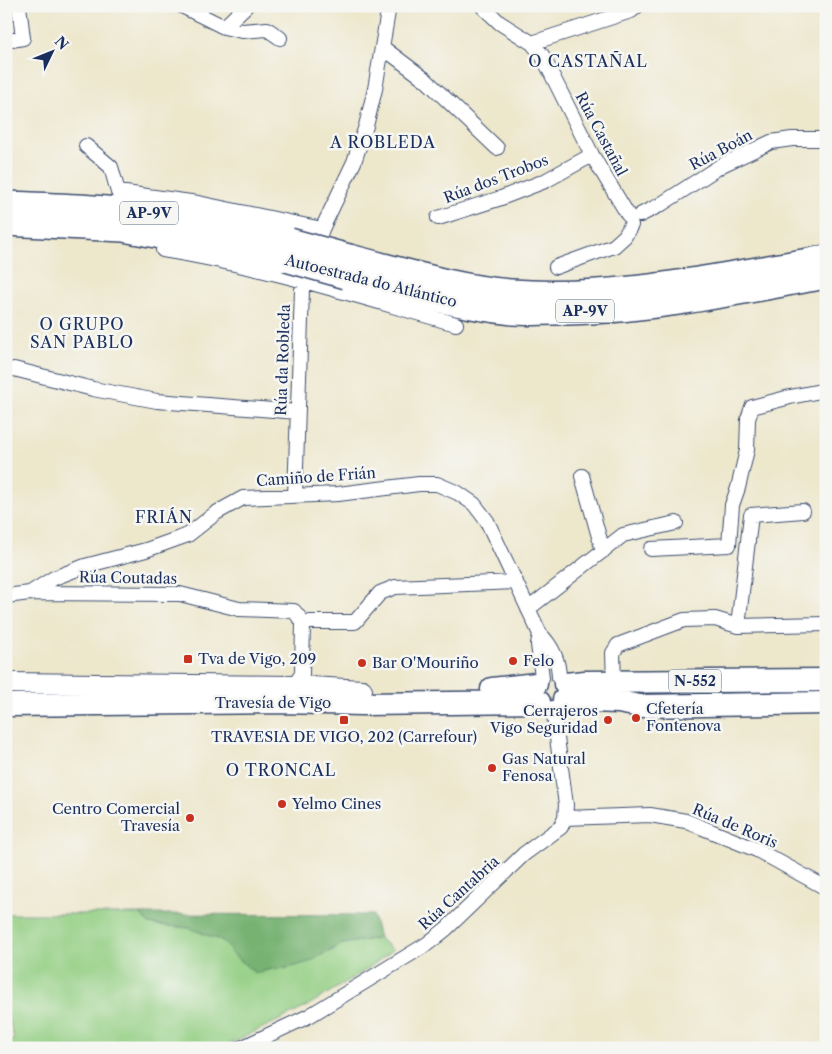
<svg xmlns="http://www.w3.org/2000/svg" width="832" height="1054" viewBox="0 0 832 1054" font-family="'Libre Caslon Text',serif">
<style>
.green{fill:#94cf84;stroke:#587f71}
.forest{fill:#77b272;stroke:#497068}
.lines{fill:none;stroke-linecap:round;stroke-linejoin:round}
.minor-casing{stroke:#3a4b6e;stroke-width:16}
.secondary-casing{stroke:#3a4b6e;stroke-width:22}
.primary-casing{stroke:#3a4b6e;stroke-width:25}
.motorway-casing{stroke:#3a4b6e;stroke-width:28}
.minor{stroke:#fff;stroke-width:14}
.secondary{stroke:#fff;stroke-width:20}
.primary{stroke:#fff;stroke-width:22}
.motorway{stroke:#fff;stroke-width:25}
.motorway-bridge-casing{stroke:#3a4b6e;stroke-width:28;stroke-linecap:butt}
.motorway-bridge{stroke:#fff;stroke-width:25}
.poi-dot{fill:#c8321e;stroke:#f6f6f2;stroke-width:2}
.labels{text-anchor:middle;stroke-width:5;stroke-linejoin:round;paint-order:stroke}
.shield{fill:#f6f6f2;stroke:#5d6b8a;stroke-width:1}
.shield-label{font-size:14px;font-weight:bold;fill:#1b2f5e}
.street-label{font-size:15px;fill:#1b2f5e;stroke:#f6f6f2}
.poi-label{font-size:15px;fill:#1b2f5e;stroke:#f6f6f2;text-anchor:start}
.neighbourhood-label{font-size:16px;letter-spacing:1px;fill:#1b2f5e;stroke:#f6f6f2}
</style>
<rect width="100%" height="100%" fill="#f6f6f2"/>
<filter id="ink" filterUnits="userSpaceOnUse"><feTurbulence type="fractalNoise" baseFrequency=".02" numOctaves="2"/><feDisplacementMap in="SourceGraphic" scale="10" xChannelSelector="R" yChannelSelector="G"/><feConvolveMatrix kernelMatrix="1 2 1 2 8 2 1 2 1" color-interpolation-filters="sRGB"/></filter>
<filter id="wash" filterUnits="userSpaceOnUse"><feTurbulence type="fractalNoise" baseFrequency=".0096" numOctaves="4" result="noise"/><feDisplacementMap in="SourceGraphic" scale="20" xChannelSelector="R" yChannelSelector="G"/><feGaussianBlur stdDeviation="1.12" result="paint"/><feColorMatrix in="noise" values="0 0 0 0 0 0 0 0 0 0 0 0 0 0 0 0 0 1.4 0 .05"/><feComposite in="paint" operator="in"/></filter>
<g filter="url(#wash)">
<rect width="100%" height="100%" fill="#ede7cc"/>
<!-- green -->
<path class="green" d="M6,914H140L149,924L189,928L223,941L233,954L255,973L272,969L288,968L331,951L342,944L379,938L393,950L366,970L302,1009L221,1048H6V1043L14,1039L6,1009Z"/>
<!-- forest -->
<path class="forest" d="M140,914L373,915L379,938L342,944L309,962L288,968L272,969L255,973L233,954L223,941L189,928L149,924Z"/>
</g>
<g filter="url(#ink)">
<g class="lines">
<!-- minor casing -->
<g class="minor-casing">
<path id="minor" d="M182,6L224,27L242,31L267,29L280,38
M482,6L500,23L532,43L542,55L592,155L628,215
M224,27L246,6
M6,41L23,38L19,6
M532,43L631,11L637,6
M382,47L426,80L497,148
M86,146L111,167L118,192L198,203L322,229
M640,215L660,205L722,165L771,142L792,139H826
M438,218L501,198L545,181L592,155
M163,250C263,266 359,297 456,324
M556,267L614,246L625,236L631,225
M14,369L93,389L157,401L298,412
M582,476L603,551
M295,496L302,290L322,229L354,162L366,126L375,89L389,6
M651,549L729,545L732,505L738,488L747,450L748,419L752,407L790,397L826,390
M30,593L54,578L85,566L146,550L188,535L216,513L243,498L338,494L419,484H437L458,493L474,504L487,521L540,634C552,646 559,661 559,678
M6,596L30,593L180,594L239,609L294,611L303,622L302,674L294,686
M528,609L623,535L676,523
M303,622H355L380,593L395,587L516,582
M738,626L751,515L803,511
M540,634L538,644L542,678
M614,682L613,653L618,645L684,620L715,619L738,626L826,624
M565,818L650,815L686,821L757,850L826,888
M241,1048L309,1016L427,944L446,929L524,854L561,827L565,818L566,805L553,708"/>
</g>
<!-- secondary casing -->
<g class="secondary-casing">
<path id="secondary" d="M6,683L294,686L362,690"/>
</g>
<!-- primary casing -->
<g class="primary-casing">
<path id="primary" d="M565,684L585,682L826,680
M492,689L536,684
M564,700L618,702L640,706L826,703
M6,705L282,702L362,704L539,702"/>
</g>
<!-- motorway casing -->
<g class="motorway-casing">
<path id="motorway" d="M6,204C55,206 103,207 151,214C198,220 244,230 290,241
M6,223L123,229L286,259
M349,257C401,270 457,288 511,292C616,300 722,275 826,258
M346,276C401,290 456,306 513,312C527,313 541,312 555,312C646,312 736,292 826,276"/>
</g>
<!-- minor -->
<use href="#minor" class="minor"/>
<!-- secondary -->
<use href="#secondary" class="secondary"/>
<!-- primary -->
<use href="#primary" class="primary"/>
<!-- motorway -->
<use href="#motorway" class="motorway"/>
<!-- motorway-bridge casing -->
<g class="motorway-bridge-casing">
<path id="motorway-bridge" d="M290,241L349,257
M286,259L346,276"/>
</g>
<!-- motorway-bridge -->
<use href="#motorway-bridge" class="motorway-bridge"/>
</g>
</g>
<!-- markers -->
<g class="poi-dot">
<rect x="183" y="654" width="10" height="10" rx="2.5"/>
<circle cx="513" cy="661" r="5"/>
<circle cx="362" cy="663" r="5"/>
<circle cx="636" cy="718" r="5"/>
<rect x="339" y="715" width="10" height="10" rx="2.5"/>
<circle cx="608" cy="720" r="5"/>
<circle cx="492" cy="768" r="5"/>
<circle cx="282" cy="804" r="5"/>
<circle cx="190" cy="818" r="5"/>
</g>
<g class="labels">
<!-- shield labels -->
<g class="shield">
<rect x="120" y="201.5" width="58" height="23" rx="4"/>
<rect x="556" y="299.5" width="58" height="23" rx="4"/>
<rect x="669" y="669.5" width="52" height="23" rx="4"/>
</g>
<g class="shield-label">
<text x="149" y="218">AP-9V</text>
<text x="585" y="316">AP-9V</text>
<text x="695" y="686">N-552</text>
</g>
<!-- street labels -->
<g class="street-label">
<text transform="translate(601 134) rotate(62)" y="5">Rúa Castañal</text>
<text transform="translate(721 150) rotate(-28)" y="5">Rúa Boán</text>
<text transform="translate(496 179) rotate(-21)" y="5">Rúa dos Trobos</text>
<text transform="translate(371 281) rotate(14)" y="5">Autoestrada do Atlántico</text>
<text transform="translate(283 360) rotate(-88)" y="5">Rúa da Robleda</text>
<text transform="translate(316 477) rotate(-4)" y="5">Camiño de Frián</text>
<text transform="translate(128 578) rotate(1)" y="5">Rúa Coutadas</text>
<text x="273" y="708">Travesía de Vigo</text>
<text transform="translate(735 826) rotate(23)" y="5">Rúa de Roris</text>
<text transform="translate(459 893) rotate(-42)" y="5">Rúa Cantabria</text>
</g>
<!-- poi labels -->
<g class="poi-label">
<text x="198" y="664">Tva de Vigo, 209</text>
<text x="523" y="666">Felo</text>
<text x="372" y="668">Bar O'Mouriño</text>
<text x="646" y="714">Cfetería<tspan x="646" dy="17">Fontenova</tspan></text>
<text x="598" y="716" text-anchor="end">Cerrajeros<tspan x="598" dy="17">Vigo Seguridad</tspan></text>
<text x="344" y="742" text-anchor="middle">TRAVESIA DE VIGO, 202 (Carrefour)</text>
<text x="502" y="764">Gas Natural<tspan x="502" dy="17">Fenosa</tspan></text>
<text x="292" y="809">Yelmo Cines</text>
<text x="180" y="814" text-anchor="end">Centro Comercial<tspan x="180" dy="17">Travesía</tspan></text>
</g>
<!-- neighbourhood labels -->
<g class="neighbourhood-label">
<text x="588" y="67">O CASTAÑAL</text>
<text x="383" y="148">A ROBLEDA</text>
<text x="82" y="330">O GRUPO<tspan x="82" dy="18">SAN PABLO</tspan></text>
<text x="164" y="523">FRIÁN</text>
<text x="281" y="776">O TRONCAL</text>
</g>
</g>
<!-- margin -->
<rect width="832" height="1054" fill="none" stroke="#f6f6f2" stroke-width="25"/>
<!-- north arrow -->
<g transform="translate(52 52) rotate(47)" stroke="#f6f6f2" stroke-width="4" paint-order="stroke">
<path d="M0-4L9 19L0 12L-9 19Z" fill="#1b2f5e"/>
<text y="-8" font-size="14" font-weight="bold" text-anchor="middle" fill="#1b2f5e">N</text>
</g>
</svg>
